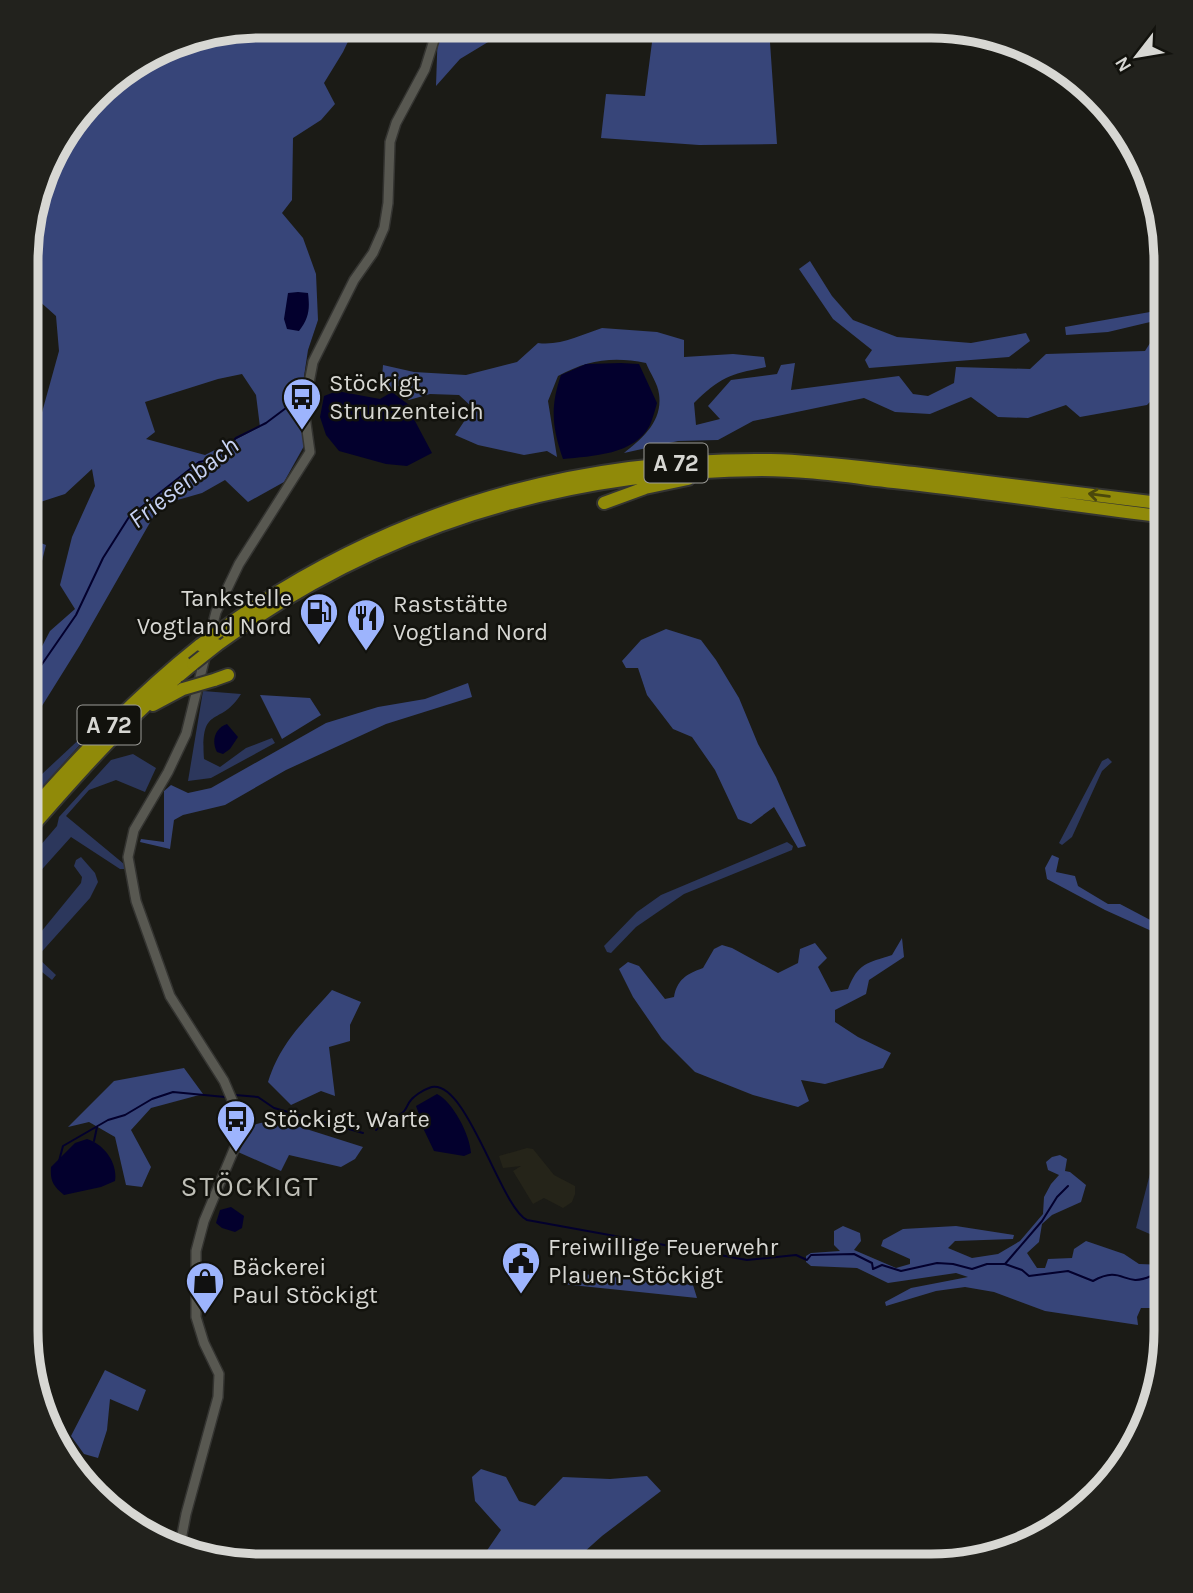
<svg xmlns="http://www.w3.org/2000/svg" width="1193" height="1593" viewBox="0 0 1193 1593" font-family="Karla,sans-serif">
<style>
.built{fill:#252419}
.green{fill:#2c375c}
.forest{fill:#374579;fill-rule:evenodd}
.water{fill:#03002d}
.lines{fill:none;stroke-linecap:round;stroke-linejoin:round}
.stream{stroke:#03002d;stroke-width:2}
.tertiary-casing{stroke:#343431;stroke-width:12}
.motorway-casing{stroke:#343431;stroke-width:16}
.tertiary{stroke:#585851;stroke-width:9}
.motorway{stroke:#908a09;stroke-width:12}
.motorway-bridge-casing{stroke:#343431;stroke-width:16;stroke-linecap:butt}
.motorway-bridge{stroke:#908a09;stroke-width:12}
.oneway{stroke:#4b480b}
.labels{text-anchor:middle;stroke-width:5;stroke-linejoin:round;paint-order:stroke}
.shield{fill:#12120d;stroke:#9c9c98;stroke-width:2}
.shield-label{font-size:23px;font-weight:bold;fill:#d7d7d3}
.poi-label{font-size:24px;fill:#d7d7d3;stroke:#12120d;text-anchor:start}
.water-label{font-size:26px;font-style:italic;fill:#c7d2f3;stroke:#12120d}
.quarter-label{font-size:28px;letter-spacing:2px;fill:#bfbfb7;stroke:#12120d}
.rim{fill:none;stroke:#d7d7d3;stroke-width:9}
</style>
<rect width="100%" height="100%" fill="#1b1b16"/>
<!-- built -->
<path class="built" d="M527,1148L533,1149L554,1175L575,1186V1194L572,1202L563,1208L544,1198L533,1204L513,1171L521,1166L503,1168L499,1156Z"/>
<!-- green -->
<path class="green" d="M203,691L241,694C220,728 200,703 204,759L220,767L246,748L272,738L275,743L211,778L188,781Z
M101,719L102,720L27,804V788Z
M133,754L156,768L145,792L116,780L89,790L66,816L124,864V869H120L71,837L27,886V861L57,826L59,817L111,760Z
M1108,758L1112,762L1102,771L1072,837L1062,845L1059,843L1102,761Z
M787,842L793,846L792,850L684,894L636,927L611,953L607,952L604,946L637,912L661,895Z
M81,857L95,873L98,882L90,898L37,957L56,975L52,980L27,960V949L81,883L82,877L74,866L76,860Z
M1166,1121V1241L1136,1228L1161,1131Z"/>
<!-- forest -->
<path class="forest" d="M262,26L355,27L343,52L324,83L335,104L321,120L293,138L292,200L282,213L303,238L316,274L318,320L308,350L301,396L304,446L284,482L248,502L225,480L202,493L160,505L80,645L27,730V675L50,631L75,609L60,585L72,537L95,486L92,469L65,494L28,506V463L59,351L56,316L28,291V231L58,144L107,84L186,39ZM242,374L256,395L260,427L205,455L146,439L155,432L145,402L218,379Z
M438,27H502L503,33L460,59L436,86Z
M654,27L769,28L777,144L699,145L601,138L606,94L645,96Z
M810,261L832,296L853,320L897,337L971,343L1026,333L1030,341L1009,357L869,368L865,360L872,350L833,319L799,269Z
M1167,309V318L1108,332L1066,335L1065,327Z
M602,328L657,332L684,340V357L733,354L764,357L766,367C730,374 720,377 694,403L696,425L720,419L708,406L731,380L777,374L781,365L795,363L791,390L899,376L913,394L928,396L954,383L956,367L1030,369L1046,354L1145,351L1159,329L1167,328V390H1161L1147,405L1080,417L1066,405L1028,418L998,417L971,397L930,414L895,412L864,398L753,421L718,440L678,441L624,453C643,438 663,421 659,394C658,384 650,373 646,363C613,356 587,360 558,376L548,401L557,457L547,451L524,455L478,445L455,435L473,408L459,395L430,394L409,400L399,392L381,391L383,365L414,372L466,375L517,362L538,343C560,346 581,335 602,328Z
M28,538L46,545L41,565L37,602L28,607Z
M666,629L701,640L716,660L739,698L758,744L776,777L806,846L798,848L774,807L751,824L738,819L715,770L692,737L673,729L647,695L638,668H626L622,661L641,640Z
M468,683L472,697L386,724L286,770L225,805L183,815L174,820L170,849L140,842L141,839L164,842V791L171,785L188,793L211,788L326,723L378,707L425,699Z
M260,695L310,698L321,715L282,739Z
M1052,855L1059,858L1056,872L1075,876L1078,886L1108,904H1120L1156,923L1166,914V947L1156,933L1105,910L1047,879L1045,868Z
M902,938L904,957L869,980L866,994L835,1010V1022L858,1037L891,1053L883,1068L825,1084L801,1080L809,1101L798,1107L753,1095L695,1072L662,1039L633,997L619,969L628,962L639,966L665,999L674,997C677,980 686,974 703,968L714,949L722,945L732,948L778,973L798,963L800,949L815,943L827,958L818,967L831,992L848,989C858,963 867,963 892,955Z
M332,990L361,1002L350,1025V1041L329,1047L335,1096L321,1091L291,1105L268,1082C281,1041 304,1022 332,990Z
M184,1068L203,1094L151,1108L131,1130L151,1167L142,1187L126,1185L115,1137L89,1122L68,1127L114,1081Z
M267,1122L300,1127L363,1147L355,1159L341,1167L289,1155L281,1171L238,1152C245,1131 244,1125 267,1122Z
M1060,1155L1067,1159L1065,1171L1070,1172L1086,1185L1081,1202L1052,1215L1042,1224L1039,1242L1027,1253L1037,1268H1045L1048,1259L1072,1258L1074,1249L1086,1241L1124,1254L1139,1264L1166,1265V1313L1150,1308H1141L1137,1317L1138,1325L1045,1311L994,1292L965,1287L936,1291L886,1306L885,1302L911,1288L968,1277L956,1273L888,1283L857,1268L811,1266L806,1262V1256L811,1253L840,1251L834,1245V1231L843,1226L860,1233L861,1241L854,1250L896,1268L910,1264V1259L881,1246L883,1240L903,1229L956,1226L1014,1235L1013,1239L955,1241L948,1248L972,1258L998,1254L1020,1241L1043,1214L1044,1197L1051,1184L1059,1175L1048,1170L1046,1162L1052,1157Z
M562,1272L693,1285L697,1298L562,1284Z
M105,1370L146,1390L138,1411L110,1399L107,1430L98,1458L84,1454L71,1436Z
M481,1469L506,1477L519,1501L535,1506L563,1477L610,1479L647,1476L661,1491L602,1536L574,1561L579,1566L477,1565L501,1530L475,1501L472,1477Z"/>
<!-- water -->
<path class="water" d="M298,292L308,293C310,309 309,318 299,331L287,329L284,319L288,293Z
M621,363L639,364L657,403C655,410 653,418 650,425C635,455 592,456 563,459C552,427 550,407 561,375L586,364Z
M337,391L380,399L392,392L417,411L415,421L432,453L407,466L386,464L339,451L326,435L320,417L324,396Z
M227,724L238,737L230,749L223,754L217,752C211,741 215,728 227,724Z
M437,1094C453,1102 470,1135 471,1153L464,1156L434,1151L423,1128L425,1124L420,1117L416,1106Z
M87,1139C104,1144 118,1163 115,1181L101,1187L64,1195C53,1186 50,1181 51,1167L75,1143Z
M231,1207L244,1216L242,1228L235,1232L222,1228L216,1223L220,1210Z"/>
<g class="lines">
<!-- stream -->
<path class="stream" d="M27,692L40,667L76,615L103,558L129,517L199,462L215,459L236,438L266,423L286,408L291,397
M235,1095L258,1097L274,1108L363,1133
M376,1130C380,1127 383,1122 388,1119C392,1116 398,1116 402,1113C407,1110 407,1104 411,1100C414,1096 423,1090 429,1088C465,1073 500,1207 527,1220L747,1260L796,1255L807,1260L811,1255L854,1254L872,1263L873,1269L882,1265L901,1271L937,1263L953,1264L972,1269L987,1264H1005L1022,1270L1029,1276L1068,1271L1093,1281C1124,1264 1123,1289 1151,1276L1166,1281
M94,1141L97,1127
M59,1161L63,1146L108,1120L125,1115L152,1099L173,1092L225,1097
M1005,1264L1042,1221L1057,1197L1068,1186"/>
<!-- tertiary casing -->
<g class="tertiary-casing">
<path id="tertiary" d="M209,639L216,612L239,564L310,452L304,409L313,362L354,280L373,253L384,228L388,203L390,142L396,123L425,69L438,27
M180,1545L186,1514L218,1397L219,1374L204,1343L196,1317V1251L204,1221L240,1135L241,1121L224,1081L170,996L136,901L128,857L134,830L168,772L186,734L206,653"/>
</g>
<!-- motorway casing -->
<g class="motorway-casing">
<path id="motorway" d="M604,503L645,488L688,479
M219,631C383,513 569,457 771,460C819,461 867,468 914,473C998,483 1082,493 1167,504
M217,645C379,527 562,471 762,470C806,470 850,477 894,482C985,492 1076,506 1167,517
M214,680L228,675
M153,705L183,689
M27,815C81,754 136,696 200,645
M27,833C79,773 131,714 193,664"/>
</g>
<!-- tertiary -->
<use href="#tertiary" class="tertiary"/>
<!-- motorway -->
<use href="#motorway" class="motorway"/>
<!-- motorway-bridge casing -->
<g class="motorway-bridge-casing">
<path id="motorway-bridge" d="M200,645L219,631
M193,664L217,645
M183,689L214,680"/>
</g>
<!-- motorway-bridge -->
<use href="#motorway-bridge" class="motorway-bridge"/>
</g>
<!-- one-way arrows -->
<defs><path id="oneway-shaft" d="M-6 0H5M1.5-3L5.5 0L1.5 3" fill="none" stroke-width="1.6" stroke-linecap="round" stroke-linejoin="round" transform="scale(1.75)"/></defs>
<use class="oneway" href="#oneway-shaft" transform="translate(1099 495) rotate(-173)"/>
<!-- icons -->
<defs>
<g id="bus-pin" transform="scale(2.0125)"><path d="M0 17L-7.5 6A9.5 9.5 0 1 1 7.5 6Z" fill="#9db4fd" stroke="#12120d"/><path d="M-5-6H5V4H4V6H2V4H-2V6H-4V4H-5ZM-3.5-4V0h7V-4ZM-3.5 1.2v1.5H-2V1.2ZM2 1.2v1.5H3.5V1.2Z" fill="#111"/></g>
<g id="fuel-pin" transform="scale(2.0125)"><path d="M0 17L-7.5 6A9.5 9.5 0 1 1 7.5 6Z" fill="#9db4fd" stroke="#12120d"/><path d="M-5.5-6h7V0h2V4h1.3V-2.5L3-4.5l.8-.8L6-3V5H2.5V1h-1V6h-7ZM-4.2-4.7v3.2H.2V-4.7Z" fill="#111"/></g>
<g id="restaurant-pin" transform="scale(2.0125)"><path d="M0 17L-7.5 6A9.5 9.5 0 1 1 7.5 6Z" fill="#9db4fd" stroke="#12120d"/><path d="M-5-6h1v4h1v-4h1v4h1v-4h1v5L-1.5 .5V6h-2V.5L-5-1ZM5-6V6H3V1.5H1.5Q1.5-4 5-6Z" fill="#111"/></g>
<g id="civic-pin" transform="scale(2.0125)"><path d="M0 17L-7.5 6A9.5 9.5 0 1 1 7.5 6Z" fill="#9db4fd" stroke="#12120d"/><path d="M-.6-6.5H3V-4.5H.6V-3L4-1V1h2V6H-6V1h2V-1L-.6-3ZM-1.2 2.5V6h2.4V2.5Z" fill="#111"/></g>
<g id="shop-pin" transform="scale(2.0125)"><path d="M0 17L-7.5 6A9.5 9.5 0 1 1 7.5 6Z" fill="#9db4fd" stroke="#12120d"/><path d="M-5-2.5h2.3a2.7 3.5 0 0 1 5.4 0H5L5.5 6h-11ZM-1.5-2.5h3a1.5 2.3 0 0 0-3 0Z" fill="#111"/></g>
</defs>
<g fill-rule="evenodd">
<use href="#bus-pin" x="302" y="397"/>
<use href="#fuel-pin" x="319" y="612"/>
<use href="#restaurant-pin" x="366" y="618"/>
<use href="#bus-pin" x="236" y="1119"/>
<use href="#civic-pin" x="521" y="1261"/>
<use href="#shop-pin" x="205" y="1281"/>
</g>
<g class="labels">
<!-- shield labels -->
<g class="shield">
<rect x="644.5" y="443.5" width="63" height="39" rx="5"/>
<rect x="77.5" y="705.5" width="63" height="39" rx="5"/>
</g>
<g class="shield-label">
<text x="676" y="471">A 72</text>
<text x="109" y="733">A 72</text>
</g>
<!-- poi labels -->
<g class="poi-label">
<text x="329" y="391">Stöckigt,<tspan x="329" dy="28">Strunzenteich</tspan></text>
<text x="292" y="606" text-anchor="end">Tankstelle<tspan x="292" dy="28">Vogtland Nord</tspan></text>
<text x="393" y="612">Raststätte<tspan x="393" dy="28">Vogtland Nord</tspan></text>
<text x="263" y="1127">Stöckigt, Warte</text>
<text x="548" y="1255">Freiwillige Feuerwehr<tspan x="548" dy="28">Plauen-Stöckigt</tspan></text>
<text x="232" y="1275">Bäckerei<tspan x="232" dy="28">Paul Stöckigt</tspan></text>
</g>
<!-- water labels -->
<g class="water-label">
<text transform="translate(183 482) rotate(-38)" y="9">Friesenbach</text>
</g>
<!-- quarter labels -->
<g class="quarter-label">
<text x="250" y="1196">STÖCKIGT</text>
</g>
</g>
<!-- crop -->
<path d="M0 0H1193V1593H0ZM261 38H931A223 223 0 0 1 1154 261V1331A223 223 0 0 1 931 1554H261A223 223 0 0 1 38 1331V261A223 223 0 0 1 261 38Z" fill="#22221d" fill-rule="evenodd"/>
<path class="rim" d="M261 38H931A223 223 0 0 1 1154 261V1331A223 223 0 0 1 931 1554H261A223 223 0 0 1 38 1331V261A223 223 0 0 1 261 38Z"/>
<!-- north arrow -->
<g transform="translate(1137 56) rotate(239)" stroke="#12120d" stroke-width="5" paint-order="stroke">
<path d="M0-5L12 26L0 18L-12 26Z" fill="#d7d7d3"/>
<text y="-10" font-size="19" font-weight="bold" text-anchor="middle" fill="#d7d7d3">N</text>
</g>
</svg>
